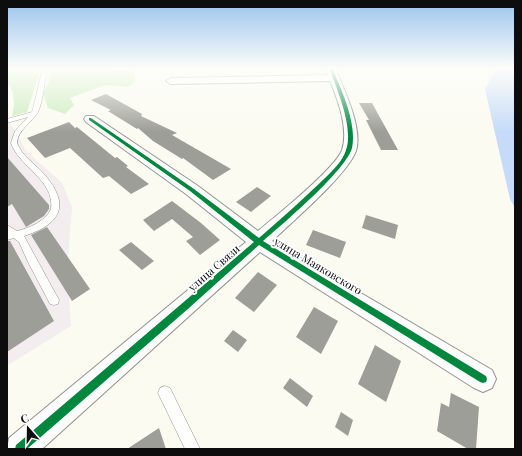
<svg xmlns="http://www.w3.org/2000/svg" width="522" height="456" viewBox="0 0 522 456" font-family="'Playfair Display',serif">
<style>
.industrial{fill:#f3edef}
.forest{fill:#cbecbd}
.water{fill:#c5dbf8}
.building{fill:#9e9e98}
.lines{fill:none;stroke-linecap:round;stroke-linejoin:round}
.lane-casing{stroke:#949490;stroke-width:1}
.street-casing{stroke:#949490;stroke-width:2}
.lane{fill:#fefefd;fill-rule:evenodd}
.street{fill:#fefefd;fill-rule:evenodd}
.cycleway-casing{stroke:#fff;stroke-width:2}
.cycleway{fill:#00873e;fill-rule:evenodd}
.labels{text-anchor:middle;stroke-width:4;stroke-linejoin:round;paint-order:stroke}
.street-label{font-size:11px;fill:#0d0d0d;stroke:#fff}
</style>
<rect width="100%" height="100%" fill="#fbfbf2"/>
<!-- industrial -->
<path class="industrial" d="M7,120L17,133L25,150L62,183L72,207L67,271L71,326L8,365Z"/>
<!-- forest -->
<path class="forest" d="M41,68L27,112L12,116L14,105L13,92L7,82V69Z
M51,68L133,71L135,81L128,87L105,85L70,98L74,105L65,114L48,108L43,93L49,82Z"/>
<!-- water -->
<path class="water" d="M496,68H515V208L510,199L485,89Z"/>
<!-- building -->
<path class="building" d="M106,94L142,114L141,116L177,133L172,135L231,169L213,180L183,158L182,159L153,141L138,128L137,129L108,111L111,110L91,100Z
M359,103H372L398,150H381L366,120H369Z
M69,122L75,128L77,127L115,158L117,157L128,166L126,167L149,184L131,194L109,176L103,178L70,148L45,158L27,138Z
M7,157L49,205V209L44,216L26,227L12,204L7,207Z
M257,187L271,196L251,212L236,202Z
M172,201L201,223L220,240L200,255L186,241L193,237L172,219L154,231L143,220Z
M366,215L398,225L395,239L362,228Z
M47,227L90,289L72,301L31,235Z
M313,230L346,242L340,258L306,245Z
M7,241H10L54,321L7,352Z
M131,242L154,261L142,270L119,250Z
M258,272L277,285L254,312L235,298Z
M314,307L338,321L321,354L296,337Z
M233,330L247,340L238,352L224,341Z
M375,345L401,361L386,402L358,384Z
M290,378L313,396L307,407L283,388Z
M451,393L479,407L476,449H468L437,431L441,403L449,407Z
M341,412L353,420L348,436L335,427Z
M159,428L166,449H127Z"/>
<g class="lines">
<!-- lane casing -->
<g class="lane-casing">
<path id="lane" d="M43,68H47C44,82 44,99 38,112C32,123 18,129 17,143C22,156 34,163 43,173C71,204 62,224 24,236L59,300L58,304L54,305L50,304L28,262L19,242L14,238L7,240V225L17,231C29,228 46,221 51,209C55,180 19,167 11,143L15,131L28,117L7,123V119L32,112Z
M165,386L170,388L200,449H185L158,393L160,388Z"/>
</g>
<!-- street casing -->
<g class="street-casing">
<path id="street" d="M325,68H335C344,89 363,128 356,151C347,175 293,221 272,241L492,370L496,379L492,388L483,392L474,388L260,252L42,449H7L9,438L246,242L186,194L86,122L84,119L86,116H94L198,186L258,231C276,216 335,169 342,150C349,129 338,100 330,81L171,84L166,81L171,78L328,75Z"/>
</g>
<!-- lane -->
<use href="#lane" class="lane"/>
<!-- street -->
<use href="#street" class="street"/>
<!-- cycleway casing -->
<g class="cycleway-casing">
<path id="cycleway" d="M329,68H332C342,91 357,123 352,148C347,169 282,225 263,241L486,376L487,379L486,382L483,383L480,382L259,245L189,308L27,449H15L16,445L254,242L190,191L89,120V118H91L194,189L259,238C281,219 303,199 324,179C332,171 343,161 346,150C354,129 337,88 329,68Z"/>
</g>
<!-- cycleway -->
<use href="#cycleway" class="cycleway"/>
</g>
<!-- sky -->
<linearGradient id="sky" x2="0" y2="1"><stop stop-color="#9ac4ee"/><stop offset="0.52" stop-color="#fdfdf9"/><stop offset="1" stop-color="#fdfdf9" stop-opacity="0"/></linearGradient>
<rect width="522" height="132" fill="url(#sky)"/>
<g class="labels">
<!-- street labels -->
<g class="street-label">
<text transform="translate(318 266) rotate(31)" y="4">улица Маяковского</text>
<text transform="translate(214 268) rotate(-41)" y="4">улица Связи</text>
</g>
</g>
<!-- border -->
<rect width="522" height="456" fill="none" stroke="#0d0d0d" stroke-width="16"/>
<!-- north arrow -->
<g transform="translate(28 428) rotate(340)" stroke="#ffffff" stroke-width="3" paint-order="stroke">
<path d="M0-3L7 15L0 10L-7 15Z" fill="#0d0d0d"/>
<text y="-6" font-size="11" font-weight="bold" text-anchor="middle" fill="#0d0d0d">С</text>
</g>
</svg>
